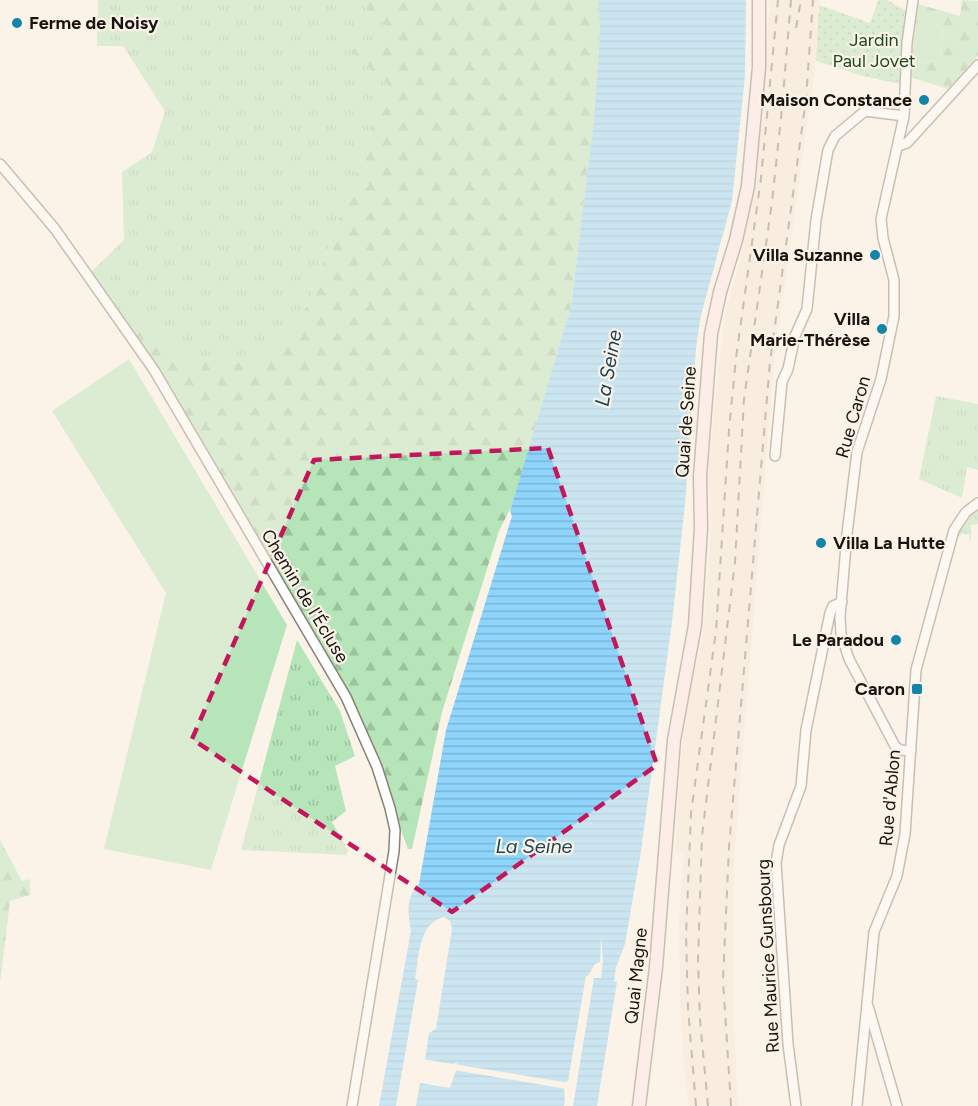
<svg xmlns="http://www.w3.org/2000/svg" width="978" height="1106" viewBox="0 0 978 1106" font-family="Figtree,sans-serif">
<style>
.built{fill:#f3e6d4}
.grass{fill:url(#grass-tufts)}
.forest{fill:url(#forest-firs)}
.park{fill:#b5e5b9}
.garden{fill:url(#garden-dots)}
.water{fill:url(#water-rules)}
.pier{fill:#fcf3e8}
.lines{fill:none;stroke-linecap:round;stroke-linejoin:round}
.minor-casing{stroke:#898177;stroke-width:12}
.secondary-casing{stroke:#898177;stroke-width:15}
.minor{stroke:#fff;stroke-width:9}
.secondary{stroke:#fee6e9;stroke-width:12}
.rail{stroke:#847f77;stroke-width:2;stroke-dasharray:8 8;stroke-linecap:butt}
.marked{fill:none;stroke:#c2185b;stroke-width:4.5;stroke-dasharray:12 8;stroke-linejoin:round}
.poi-dot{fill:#1384aa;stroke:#fcf3e8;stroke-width:2}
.labels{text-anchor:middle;stroke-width:4.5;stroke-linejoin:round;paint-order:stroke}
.poi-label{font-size:18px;font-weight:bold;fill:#181511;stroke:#fcf3e8;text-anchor:end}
.park-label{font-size:18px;fill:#184921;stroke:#fcf3e8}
.street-label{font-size:18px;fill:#181511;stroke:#fcf3e8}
.water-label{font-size:20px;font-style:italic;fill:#1c4458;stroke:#fcf3e8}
</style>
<defs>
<pattern id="grass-tufts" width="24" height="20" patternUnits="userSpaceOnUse" patternTransform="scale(1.5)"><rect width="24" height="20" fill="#b5e5b9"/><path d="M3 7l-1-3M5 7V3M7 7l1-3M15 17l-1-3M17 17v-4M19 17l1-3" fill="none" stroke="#9bc49e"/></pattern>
<pattern id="forest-firs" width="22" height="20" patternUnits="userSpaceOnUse" patternTransform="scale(1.5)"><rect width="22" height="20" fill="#b5e5b9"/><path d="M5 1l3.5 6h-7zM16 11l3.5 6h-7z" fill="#9bc49e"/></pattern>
<pattern id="garden-dots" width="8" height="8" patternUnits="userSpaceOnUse" patternTransform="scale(1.5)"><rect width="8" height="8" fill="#b5e5b9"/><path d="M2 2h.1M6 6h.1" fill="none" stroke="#9bc49e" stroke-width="1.8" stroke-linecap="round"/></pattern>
<pattern id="water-rules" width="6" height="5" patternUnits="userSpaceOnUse" patternTransform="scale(1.5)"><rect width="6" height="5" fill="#8ed4fb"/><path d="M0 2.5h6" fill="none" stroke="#7ab5d6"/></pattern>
</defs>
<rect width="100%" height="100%" fill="#fcf3e8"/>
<!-- built -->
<path class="built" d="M770,0H819L816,61L774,361L734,860L733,1010L738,1106H689L684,1067L680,1004L679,917L684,854L675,853L680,768L689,693L703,637L711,523L708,477L716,391L725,314L741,257L757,164Z"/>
<!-- grass -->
<path class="grass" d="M98,0H357L392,31L383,41L360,42L388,84L308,305L278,342L244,364L185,355L135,313L124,317L90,273L124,240L122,172L152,152L165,111L123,46H97Z
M936,396L978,404V470L967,467L962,498L919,479Z
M978,508V524L971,525V541L969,540L970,535L961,533L960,537L956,536L966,519Z
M297,640L340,711L355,756L335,766L346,811L332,822L348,851L346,855L241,850Z"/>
<!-- forest -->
<path class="forest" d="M357,0H598L600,31L594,119L571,306L512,505L499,531L442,712L412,849H408L367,738L211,462L124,317L135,313L185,355L244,364L278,342L308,305L388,84L351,52L360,42L383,41L392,31Z
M962,0L978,1V56L948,89L910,77L911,65L941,61L943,28L916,23L918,4L960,16Z
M0,840L22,881L30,879V895L10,901L0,984Z"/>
<!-- park -->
<path class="park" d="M916,23L943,28L941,61L911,65Z
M129,359L287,625L211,870L104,849L166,593L52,411Z"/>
<!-- garden -->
<path class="garden" d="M878,0H887L907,11L903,42L901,47L902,51L900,84L863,76L816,61L819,5L870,23Z"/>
<!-- water -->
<path class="water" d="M598,0H746L745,76L732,201L701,315L696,348L685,504L672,622L641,851L625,944L616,967L614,981L617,982L597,1106H573L594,978H601L603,960L601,936L600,962L595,964L588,976H586L568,1081L565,1083C563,1092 566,1097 564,1106H416L420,1083L450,1088L458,1065L456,1062L453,1065L425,1060L429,1033L436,1029L452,929L450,921L444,917C418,923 419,958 415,979L418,980L396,1106H379L411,931C408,913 405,898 419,884L446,730L512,516L510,511L571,306L594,119L600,31Z"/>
<!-- pier -->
<path class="pier" d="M422,1059L570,1083L567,1089L454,1070L455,1067L424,1063Z"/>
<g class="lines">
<!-- minor casing -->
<g class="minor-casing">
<path id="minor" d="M898,146L907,143L978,65
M0,164L55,229L154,370L346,697L377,767L390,808L395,830L394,851L352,1106
M775,456L782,382L788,369L795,336L807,309L816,220L828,150L835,136L865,111L904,116
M911,751L900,750L895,746L849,659L841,634L840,617L847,534L857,452L881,379L894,316V280L883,238L881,219L904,116L907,43L913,0
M868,1006L897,1106
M796,1106L788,1044L776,863L779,845L801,786L806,730L830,613L833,606L842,602
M857,1106L874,932L897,876L905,834L916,670L954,530L966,512L978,503"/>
</g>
<!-- secondary casing -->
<g class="secondary-casing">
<path id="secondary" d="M639,1106L656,967L674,740L695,625L701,528L700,476L711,334L720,292L736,240L748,186L759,67V0"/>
</g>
<!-- minor -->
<use href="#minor" class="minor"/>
<!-- secondary -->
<use href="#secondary" class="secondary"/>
<!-- rail -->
<path class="rail" d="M796,28L801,0
M696,1106L688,1008L686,935L691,813L716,631L729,430L736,358L761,178L778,0
M708,1106L700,1020L698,960L702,836L735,562L744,399L772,202L782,108L791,0
M731,1106L723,980L729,847L770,362L806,99L813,0"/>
</g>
<!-- marked area -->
<path d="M0 0H978V1106H0ZM548,448L657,765L452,912L192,739L314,460Z" fill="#fcf3e8" fill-opacity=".55" fill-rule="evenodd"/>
<path class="marked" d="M548,448L657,765L452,912L192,739L314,460Z"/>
<!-- markers -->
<g class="poi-dot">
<circle cx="17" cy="23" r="6"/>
<circle cx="924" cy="100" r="6"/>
<circle cx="875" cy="255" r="6"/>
<circle cx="882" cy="329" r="6"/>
<circle cx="821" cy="543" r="6"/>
<circle cx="896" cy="640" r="6"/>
<rect x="911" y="683" width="12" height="12" rx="3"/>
</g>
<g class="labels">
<!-- poi labels -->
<g class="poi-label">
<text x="29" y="29" text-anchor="start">Ferme de Noisy</text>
<text x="912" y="106">Maison Constance</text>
<text x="863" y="261">Villa Suzanne</text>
<text x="870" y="325">Villa<tspan x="870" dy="21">Marie-Thérèse</tspan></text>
<text x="833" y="549" text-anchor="start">Villa La Hutte</text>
<text x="884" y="646">Le Paradou</text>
<text x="905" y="695">Caron</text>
</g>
<!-- park labels -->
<g class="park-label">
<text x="874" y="46">Jardin<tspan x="874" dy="21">Paul Jovet</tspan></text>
</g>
<!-- street labels -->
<g class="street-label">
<text transform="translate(853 417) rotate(-74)" y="6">Rue Caron</text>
<text transform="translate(686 422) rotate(-86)" y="6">Quai de Seine</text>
<text transform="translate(305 596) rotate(59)" y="6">Chemin de l'Écluse</text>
<text transform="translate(890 798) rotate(-85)" y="6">Rue d'Ablon</text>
<text transform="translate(768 956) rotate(-93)" y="6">Rue Maurice Gunsbourg</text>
<text transform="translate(636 976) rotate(-84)" y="6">Quai Magne</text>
</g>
<!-- water labels -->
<g class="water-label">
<text transform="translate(608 368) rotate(-80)" y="7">La Seine</text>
<text x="534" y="853">La Seine</text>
</g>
</g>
</svg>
